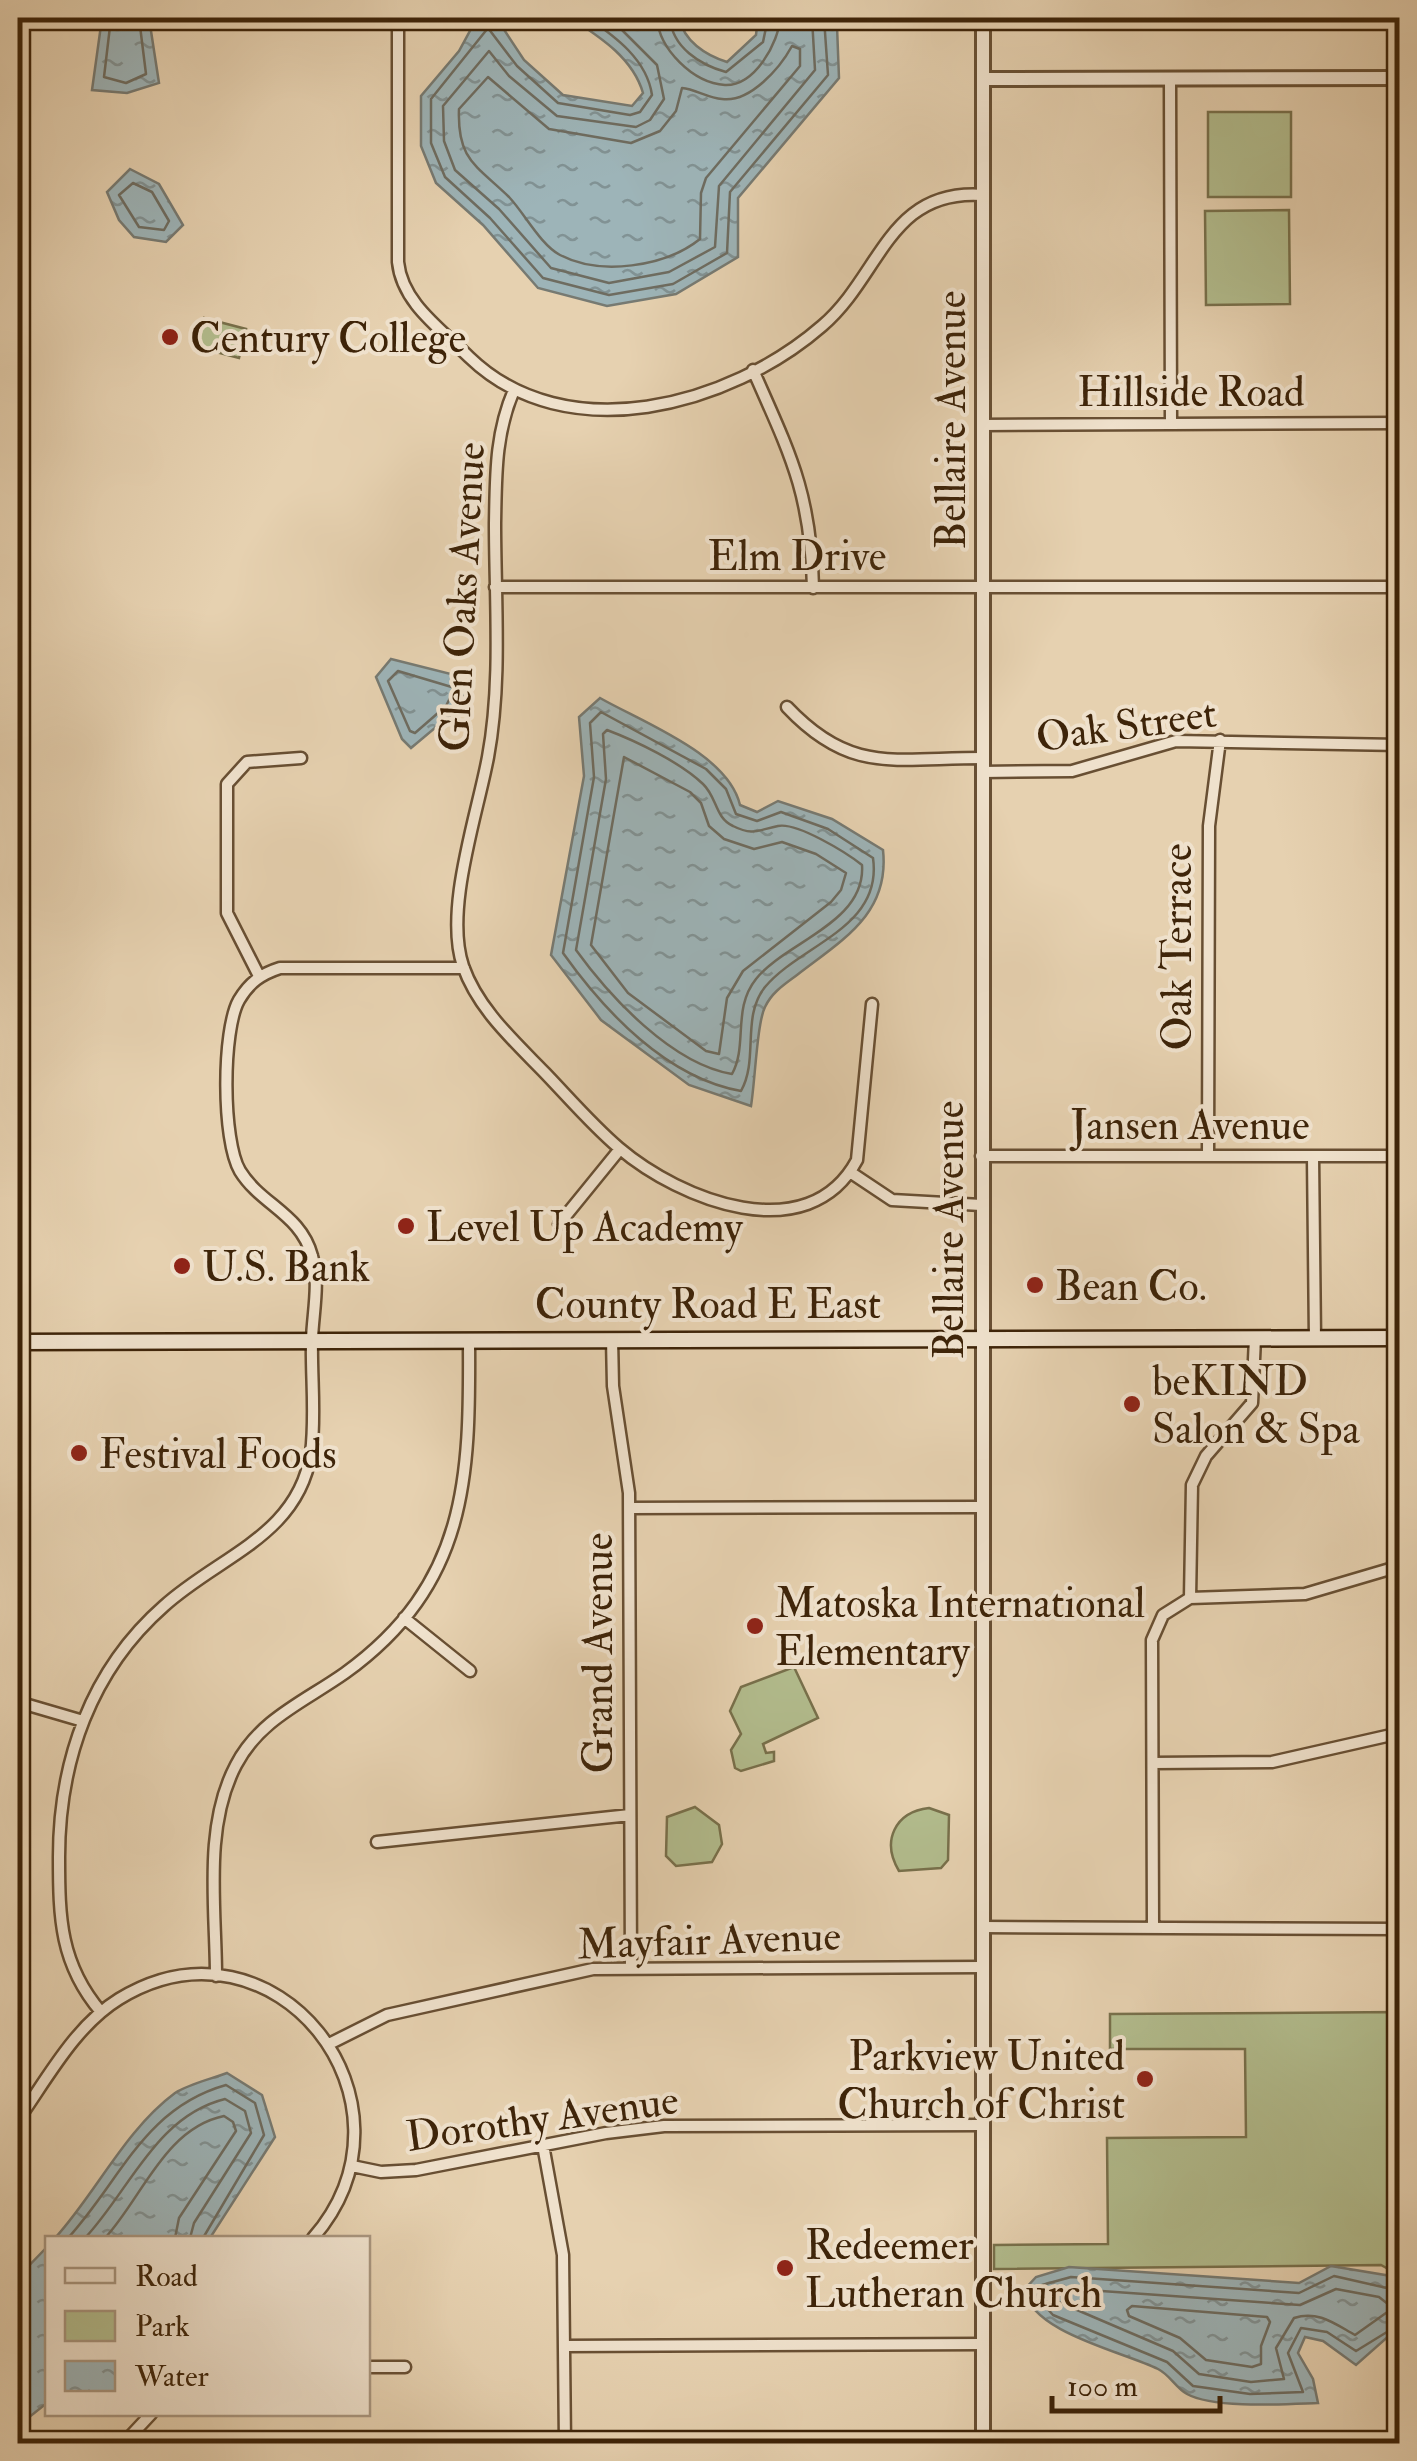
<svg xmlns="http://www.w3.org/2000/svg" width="1417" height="2461" viewBox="0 0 1417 2461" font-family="'IM FELL Double Pica',serif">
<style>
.park{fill:#b2bc8d;stroke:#78704b;stroke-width:2.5}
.water{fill:url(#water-ripples);stroke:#777a72;stroke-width:2.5}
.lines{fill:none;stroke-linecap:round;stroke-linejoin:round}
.shore{stroke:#6e6c60;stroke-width:2.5}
.minor-casing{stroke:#684f33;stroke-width:15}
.tertiary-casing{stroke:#684f33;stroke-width:18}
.secondary-casing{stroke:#3e2409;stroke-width:19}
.minor{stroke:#efe1cc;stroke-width:10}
.tertiary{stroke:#efe1cc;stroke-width:12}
.secondary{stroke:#efe1cc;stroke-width:14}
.poi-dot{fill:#8f2418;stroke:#efe1cc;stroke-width:4}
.labels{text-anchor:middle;stroke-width:8;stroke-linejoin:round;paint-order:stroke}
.poi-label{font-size:42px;fill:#3e2409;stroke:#efe1cc;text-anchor:start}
.street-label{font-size:42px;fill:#3e2409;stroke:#efe1cc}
</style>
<defs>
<pattern id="water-ripples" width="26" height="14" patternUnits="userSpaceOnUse" patternTransform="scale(2.5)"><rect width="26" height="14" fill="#9db4b8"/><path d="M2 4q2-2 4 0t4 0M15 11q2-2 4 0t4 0" fill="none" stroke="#819294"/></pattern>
</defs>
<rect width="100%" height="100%" fill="#e6d1b0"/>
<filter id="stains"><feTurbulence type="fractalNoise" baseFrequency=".002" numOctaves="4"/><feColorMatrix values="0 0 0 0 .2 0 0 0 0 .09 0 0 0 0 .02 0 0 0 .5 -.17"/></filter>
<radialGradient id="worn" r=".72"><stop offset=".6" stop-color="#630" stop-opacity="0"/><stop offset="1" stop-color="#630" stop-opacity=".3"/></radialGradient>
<!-- park -->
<path class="park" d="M1208,112H1291V197H1208Z
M1289,210L1290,304L1206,305L1205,211Z
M204,318L246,329L239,358L197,347Z
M794,1667L818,1718L763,1744L766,1753L774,1752V1761L741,1771L735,1768L731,1750L741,1734L730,1711L741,1687Z
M695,1807L719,1825L722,1844L712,1862L676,1866L666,1856L667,1817Z
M929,1808L949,1815L948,1860L941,1868L899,1871C881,1841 895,1812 929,1808Z
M1399,2012V2275L1381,2265L994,2269V2245L1108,2244L1107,2138L1246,2137L1245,2049H1110V2014Z"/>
<!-- water -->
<path class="water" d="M102,18H149L159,83L127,93L92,90Z
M477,18L499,22L524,60L563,95L632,106L643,93C633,58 600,37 571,18H679C684,41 705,55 727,62L756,35L758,18H832L837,26L839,78L738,198V257L676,294L607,306L538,288L483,225L436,183L421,146V96L459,51Z
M130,169L159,184L183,225L166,242L134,237L119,220L107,192Z
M391,659L459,676L469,688L454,712L411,748L402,739L376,677Z
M600,698C644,723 728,754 740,805L757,812L778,801L832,819L883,850C890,914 842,940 797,975C785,984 772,992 765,1007C757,1023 755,1082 751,1106L689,1085L601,1020L551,955L584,776L579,717Z
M227,2073L262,2095L275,2137L210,2238H55C96,2193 125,2130 175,2093C189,2084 211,2079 227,2073Z
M47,2247V2403L18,2426V2277Z
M1331,2266L1391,2276L1399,2285V2327L1356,2365L1323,2341L1305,2337L1298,2353L1313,2379L1318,2403C1287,2404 1214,2409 1187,2394C1176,2388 1170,2375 1158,2369C1121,2351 1033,2333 1024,2290L1036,2277L1069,2267L1299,2283Z"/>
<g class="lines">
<!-- shore -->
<path class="shore" d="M111,18L104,77L126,83L146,74L139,18
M588,18C616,37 647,60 652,95L640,112L630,115L558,103L517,66L488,28L431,99V143L445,177L490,218L543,278L609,295L673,284L727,253L730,192L828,75L824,18
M610,18L657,65L664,99L650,120L636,127L557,116L509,76L489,51L443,106L444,141L455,170L499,209L551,268L609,283L669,272L715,247L719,186L815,70L812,18
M657,18C659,49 693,83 725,85C755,86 779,42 780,18
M670,18C672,47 700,65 726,72L763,42L768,18
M792,46L800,49V66L706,178L701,193L700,239C665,267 600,276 560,255C540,244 525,214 509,197C476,165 457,160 459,109L488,77L549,129L631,143L660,131L676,111L682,88C695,89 708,98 722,99C750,103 780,68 792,46Z
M133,183L152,192L169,221L164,230L139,227L119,195Z
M398,671L455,688L446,706L415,733L410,731L388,681Z
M601,712L706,769L726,789L736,814L757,821L781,812L828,829L873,858C883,928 801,944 765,987C741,1017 759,1059 741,1091C667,1078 605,1012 563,953L594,777L590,723Z
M607,730C636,741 680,762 703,784C717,797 715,818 733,826C753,836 758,830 778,826C797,822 847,853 862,865C866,923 785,942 756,979C732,1009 748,1045 732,1074C672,1064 610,997 576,950L606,779L603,734Z
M624,757L690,792L701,803L709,826L724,839L754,849L782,842L816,854L846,873L841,890L831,902L743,971L727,998L719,1054L706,1051L628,993L591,945Z
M68,2238C121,2180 144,2108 226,2085L255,2103L264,2135L203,2238
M85,2238C130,2190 156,2116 225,2099L245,2111L251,2133L194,2223L190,2238
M105,2238C142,2198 165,2128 224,2116L233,2122L236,2131L179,2218L175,2238
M1073,2289L1300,2305L1336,2289L1379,2297L1393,2308L1355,2335C1335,2324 1318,2310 1294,2318L1276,2348L1284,2379L1251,2382L1199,2374L1173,2351L1056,2301L1057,2294Z
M1400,2291L1334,2276L1299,2293L1071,2277L1042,2285L1035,2295L1053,2315L1167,2362L1193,2386L1250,2394L1303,2392L1288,2353L1301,2328L1327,2332L1356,2351L1400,2324
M1132,2306L1267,2317L1270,2322L1261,2346V2364L1252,2367L1206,2360L1180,2338L1129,2316L1127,2310Z"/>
<!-- minor casing -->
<g class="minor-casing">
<path id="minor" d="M398,18V262C402,303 441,329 469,357C566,451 730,406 822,326C881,276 888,188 983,195
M1170,79L1171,423
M753,370C790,454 811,493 813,588
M514,390C495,434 496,476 495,523C495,600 502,682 488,757C477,816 444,910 463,966C478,1009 514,1041 545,1073C569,1098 593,1126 619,1148C680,1200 808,1251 857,1160L872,1004
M982,425L1400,423
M495,587H1400
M787,707C851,775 895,758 982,758
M982,772L1072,771L1176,741L1400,745
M259,976L227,913V784L247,762L301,758
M1208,1155L1209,826L1220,740
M981,1156H1400
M1313,1157L1315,1339
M850,1172L892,1200L981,1205
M559,1224L620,1149
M612,1339L613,1386L629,1493L631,1968
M629,1508L981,1507
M1190,1598L1192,1485L1206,1456L1252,1403L1255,1338
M1190,1598L1305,1594L1400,1566
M404,1618L470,1671
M18,1702L83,1721
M1153,1763L1272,1762L1400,1733
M377,1842L630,1815
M1153,1926L1152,1640L1163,1615L1190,1598
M982,1927L1400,1929
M216,1976C216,1909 203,1827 236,1765C260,1719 304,1702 345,1673C468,1584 470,1478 469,1340
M101,2012C60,1964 59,1918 59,1857C59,1761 91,1670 164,1606C219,1556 298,1536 311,1453C316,1416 311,1376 312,1339C313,1312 320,1282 312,1256C301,1214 261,1205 240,1171C222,1141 222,1030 239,1000C249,983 261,974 280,968H464
M329,2044L387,2015L593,1969L982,1967
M18,2120C47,2079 75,2026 119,1999C274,1904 431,2102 313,2238
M543,2145L563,2255L565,2444
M352,2166L381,2172L416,2170L606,2133L664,2126L982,2125
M565,2346L983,2344
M368,2367H405
M123,2444L151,2414"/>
</g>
<!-- tertiary casing -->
<g class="tertiary-casing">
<path id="tertiary" d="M983,18V2444
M983,79L1400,78"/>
</g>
<!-- secondary casing -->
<g class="secondary-casing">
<path id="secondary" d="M18,1342L1400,1338"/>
</g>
<!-- minor -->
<use href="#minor" class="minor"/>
<!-- tertiary -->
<use href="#tertiary" class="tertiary"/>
<!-- secondary -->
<use href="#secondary" class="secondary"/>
</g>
<!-- markers -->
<g class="poi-dot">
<circle cx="170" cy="337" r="10"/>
<circle cx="406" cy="1226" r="10"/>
<circle cx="182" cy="1266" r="10"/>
<circle cx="1035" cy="1285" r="10"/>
<circle cx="1132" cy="1404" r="10"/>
<circle cx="79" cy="1453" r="10"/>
<circle cx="755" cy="1626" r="10"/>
<circle cx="1145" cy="2079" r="10"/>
<circle cx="785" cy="2268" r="10"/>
</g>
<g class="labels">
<!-- poi labels -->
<g class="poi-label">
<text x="190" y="352">Century College</text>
<text x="426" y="1241">Level Up Academy</text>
<text x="202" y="1281">U.S. Bank</text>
<text x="1055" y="1300">Bean Co.</text>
<text x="1152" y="1395">beKIND<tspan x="1152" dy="48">Salon &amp; Spa</tspan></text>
<text x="99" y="1468">Festival Foods</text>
<text x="775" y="1617">Matoska International<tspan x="775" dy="48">Elementary</tspan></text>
<text x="1125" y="2070" text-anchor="end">Parkview United<tspan x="1125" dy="48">Church of Christ</tspan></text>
<text x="805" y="2259">Redeemer<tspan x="805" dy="48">Lutheran Church</tspan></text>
</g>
<!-- street labels -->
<g class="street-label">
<text x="1191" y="406">Hillside Road</text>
<text transform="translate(950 420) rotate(-90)" y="15">Bellaire Avenue</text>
<text x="797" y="570">Elm Drive</text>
<text transform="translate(461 597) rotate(-87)" y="15">Glen Oaks Avenue</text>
<text transform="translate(1126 724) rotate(-8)" y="15">Oak Street</text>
<text transform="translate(1176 947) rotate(-90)" y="15">Oak Terrace</text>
<text x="1190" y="1139">Jansen Avenue</text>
<text transform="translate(948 1230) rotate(-90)" y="15">Bellaire Avenue</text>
<text x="708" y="1318">County Road E East</text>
<text transform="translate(597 1653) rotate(-90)" y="15">Grand Avenue</text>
<text transform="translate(709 1939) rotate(-2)" y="15">Mayfair Avenue</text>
<text transform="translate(542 2117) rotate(-8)" y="15">Dorothy Avenue</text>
</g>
</g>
<!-- margin -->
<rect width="1417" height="2461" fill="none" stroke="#e6d1b0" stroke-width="60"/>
<rect x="20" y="20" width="1377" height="2421" fill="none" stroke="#3e2409" stroke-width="5"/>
<rect x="30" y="30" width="1357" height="2401" fill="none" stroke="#3e2409" stroke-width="2.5"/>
<!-- legend -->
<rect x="45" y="2236" width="325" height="180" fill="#efe1cc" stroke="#a8957e" stroke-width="2.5"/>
<rect x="65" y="2268" width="50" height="15" fill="#efe1cc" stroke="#a8957e" stroke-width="2.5"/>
<text x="135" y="2286" font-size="30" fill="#3e2409">Road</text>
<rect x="65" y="2311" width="50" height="30" fill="#b2bc8d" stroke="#a8957e" stroke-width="2.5"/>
<text x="135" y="2336" font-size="30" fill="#3e2409">Park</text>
<rect x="65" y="2361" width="50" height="30" fill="url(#water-ripples)" stroke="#a8957e" stroke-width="2.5"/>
<text x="135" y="2386" font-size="30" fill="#3e2409">Water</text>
<!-- scale -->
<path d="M1052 2396v15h168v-15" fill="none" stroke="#3e2409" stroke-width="5"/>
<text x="1067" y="2396" font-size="30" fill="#3e2409" stroke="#efe1cc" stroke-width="8" paint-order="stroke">100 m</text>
<rect width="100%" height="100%" filter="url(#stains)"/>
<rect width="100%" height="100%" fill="url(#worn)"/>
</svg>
